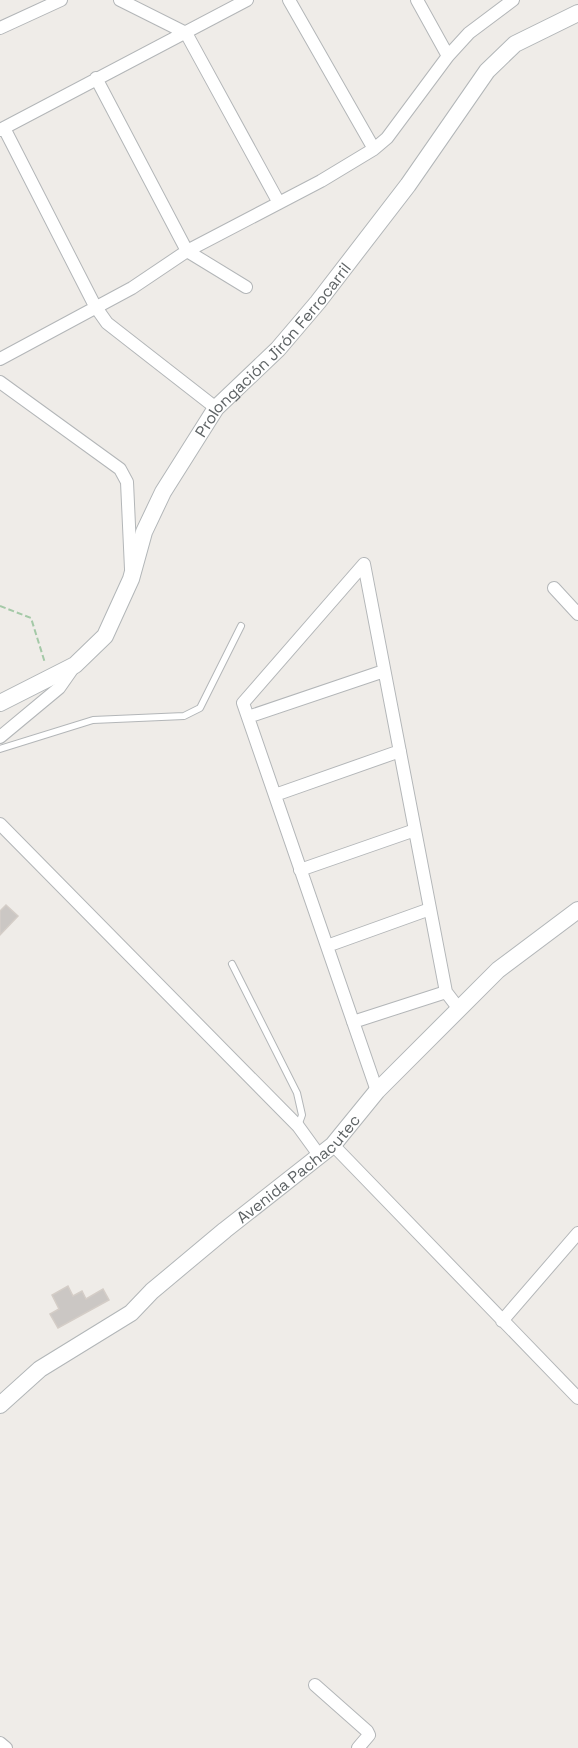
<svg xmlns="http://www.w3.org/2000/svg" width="578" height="1748" viewBox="0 0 578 1748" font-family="'Space Grotesk',sans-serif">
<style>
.building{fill:#cbc7c4;stroke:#d4cdc7;stroke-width:1.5}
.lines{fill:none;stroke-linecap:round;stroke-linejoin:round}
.lane-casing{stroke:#b3b6b8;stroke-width:8}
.street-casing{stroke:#b3b6b8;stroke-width:14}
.secondary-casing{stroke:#b2b6b8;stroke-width:18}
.path{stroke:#a4c9a7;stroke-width:2;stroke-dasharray:6 3;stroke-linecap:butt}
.lane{stroke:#fff;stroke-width:6}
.street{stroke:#fff;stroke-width:12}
.secondary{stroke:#fff;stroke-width:16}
.labels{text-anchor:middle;stroke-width:4.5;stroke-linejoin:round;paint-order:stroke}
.street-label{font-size:16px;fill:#5f6466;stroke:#fff}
</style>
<rect width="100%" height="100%" fill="#efece8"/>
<!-- building -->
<path class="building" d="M6,905L18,916L0,935V911Z
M68,1286L73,1296L82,1291L86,1299L103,1289L109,1300L58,1328L50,1314L59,1309L52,1295Z"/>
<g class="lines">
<!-- lane casing -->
<g class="lane-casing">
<path id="lane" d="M0,749L93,720L184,716L200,708L241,626
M232,964L297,1093L302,1115L298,1126"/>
</g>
<!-- street casing -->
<g class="street-casing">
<path id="street" d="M120,0L186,33L279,203
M289,0L374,149
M417,0L448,56
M0,28L61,0
M96,78L187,251L246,287
M4,128L95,306L107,323L216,408
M0,130L247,0
M0,359L132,288L187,251L321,181L374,149L387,138L448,56L469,33L513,0
M0,382L120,469L127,482L131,569
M364,564L243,703L377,1091
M364,564L446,992L459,1009
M554,588L578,614
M248,717L384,671
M0,737L59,688L73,668
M275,795L400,751
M0,824L298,1126L319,1155
M300,870L415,830
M327,946L430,909
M353,1022L446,992
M333,1145L578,1398
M502,1321L578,1233
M315,1685L367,1731L369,1735L358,1748
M0,1743L6,1748"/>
</g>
<!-- secondary casing -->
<g class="secondary-casing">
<g id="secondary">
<path id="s1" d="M0,703L75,665L105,636L131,579L144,532L163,492L216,408L278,349L318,302L408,185L487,71L515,44L578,13"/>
<path id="s2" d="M0,1405L40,1369L131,1313L152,1291L225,1230L333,1145L377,1091L498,970L578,910"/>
</g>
</g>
<!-- path -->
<path class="path" d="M0,606L31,618L45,663"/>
<!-- lane -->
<use href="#lane" class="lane"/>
<!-- street -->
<use href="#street" class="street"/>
<!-- secondary -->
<use href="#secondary" class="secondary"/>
</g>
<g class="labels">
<!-- street labels -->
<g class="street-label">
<text dy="6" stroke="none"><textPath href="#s1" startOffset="462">Prolongación Jirón Ferrocarril</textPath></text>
<text dy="6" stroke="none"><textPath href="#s2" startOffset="382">Avenida Pachacutec</textPath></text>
</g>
</g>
</svg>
